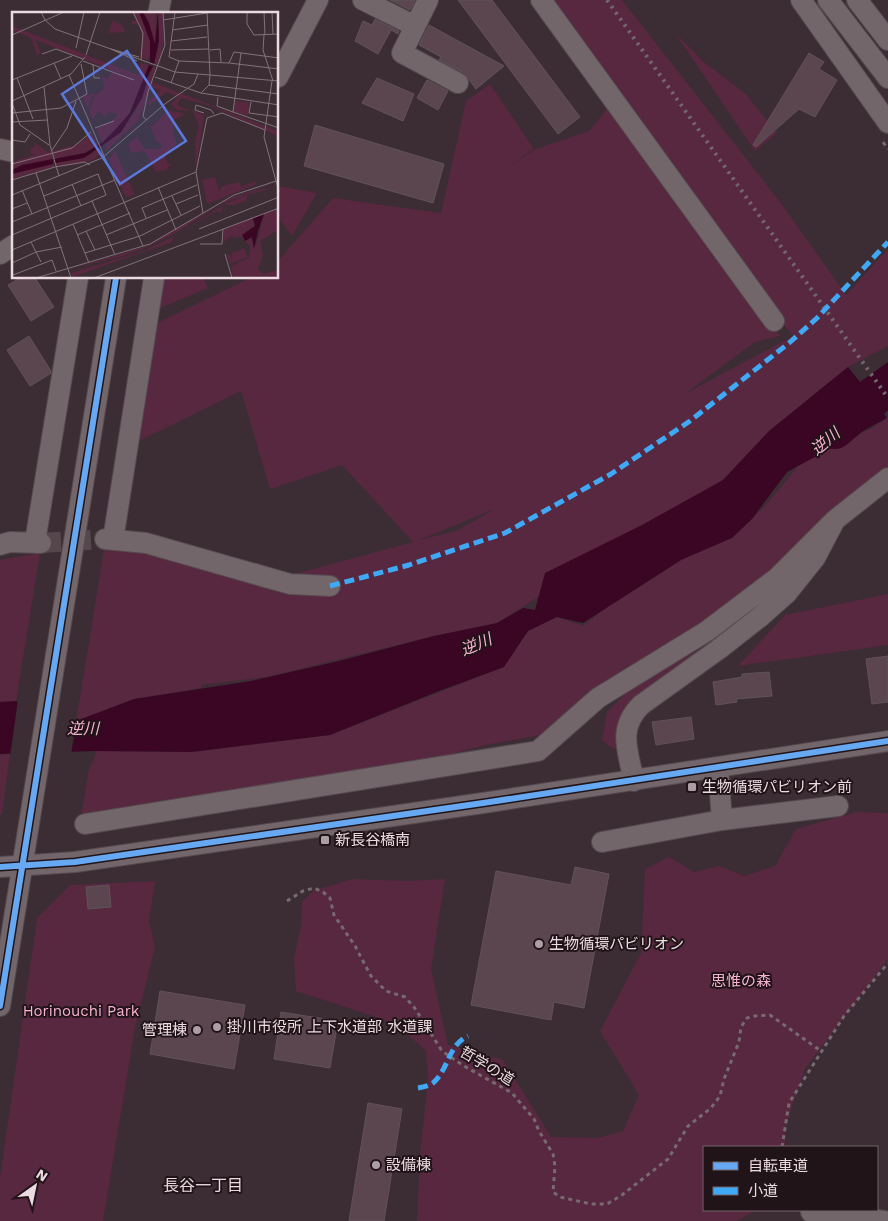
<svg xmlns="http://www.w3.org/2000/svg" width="888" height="1221" viewBox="0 0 888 1221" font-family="'Work Sans','Noto Sans JP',sans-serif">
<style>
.green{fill:#582740;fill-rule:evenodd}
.water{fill:#3a0624}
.pier{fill:#3b2d33}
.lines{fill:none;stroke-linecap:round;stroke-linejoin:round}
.river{stroke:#3a0624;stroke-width:36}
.building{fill:#5b4650;stroke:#5f5358}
.minor-tunnel{stroke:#56474d;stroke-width:20;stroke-dasharray:20 10;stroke-linecap:butt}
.minor-casing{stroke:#564a4f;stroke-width:22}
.path{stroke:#766b6f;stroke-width:3;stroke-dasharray:4 4;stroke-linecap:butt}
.minor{stroke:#72666b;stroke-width:20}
.rail{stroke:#72676c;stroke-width:4;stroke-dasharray:2.5 5;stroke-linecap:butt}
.quiet{stroke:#3fa9f5;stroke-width:5;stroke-dasharray:10 5;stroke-linecap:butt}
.cycleway-casing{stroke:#201419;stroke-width:9}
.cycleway{stroke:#66a8f1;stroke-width:6}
.poi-dot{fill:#ae9da4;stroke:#201419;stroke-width:2}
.labels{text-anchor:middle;stroke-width:4;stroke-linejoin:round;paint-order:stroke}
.poi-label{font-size:15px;fill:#ecdae1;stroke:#201419;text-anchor:start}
.park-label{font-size:15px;fill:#f7b2d0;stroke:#201419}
.street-label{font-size:15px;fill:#ecdae1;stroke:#201419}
.water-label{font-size:16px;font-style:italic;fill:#f6b1cf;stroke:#201419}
.neighbourhood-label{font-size:16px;fill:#ecdae1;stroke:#201419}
.inset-road{fill:none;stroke:#827279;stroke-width:1}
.view{fill:#5b78db;fill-opacity:0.15;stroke:#5b78db;stroke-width:2.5}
.inset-edge{fill:none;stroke:#ecdae1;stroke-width:2.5}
</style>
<rect width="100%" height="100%" fill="#3b2d33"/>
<!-- green -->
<path class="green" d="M547,0H622L781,203L846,295L888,249V346L848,367L780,422L723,480L497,623L434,636L267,677L201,685V688L134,699L76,721L104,550L178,545L295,574L413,542L342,465L270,489L241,391L137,442L157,323L250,278H278V261L333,198L441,213L466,101L490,84L534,149L502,171L536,149L589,131L607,109L780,336L755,342L686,393L793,336L743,273ZM493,510L456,531L419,540L492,510Z
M675,33L705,63L745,93L777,133L755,151Z
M278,186L317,193L292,236L278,217Z
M161,278H203L208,288L155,310Z
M888,417V476L744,598L551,733L486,745L348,781L81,817L89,769L94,759L96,751L192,752L330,735L501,668L528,631L557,617L583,626L603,610L686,557L732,538L766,505L806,456L872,428Z
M40,553L16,701L0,702V560Z
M888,594V645L738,666L785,615Z
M734,629L647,692L621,751L612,748L602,740L607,712L630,689Z
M10,754L2,814L0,815V755Z
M857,812L888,813V959L805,1069L785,1128V1147H704V1210H756L737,1221H417L420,1155L428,1080L426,1051L394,1023L296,991L294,958L301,925L302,902L313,891L352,879L408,881L445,879L431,969L448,1045L503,1060L551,1137L597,1138L623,1131L639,1095L600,1031L641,953L645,869L669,857L694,872L719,866L744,876L775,866L796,829Z
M155,881L149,921L155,947L135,1028L103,1221H0V1177L37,918L70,885Z"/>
<!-- water -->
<path class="water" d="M888,362V381L869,394L887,418L787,472L752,519L732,538L681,560L583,623L557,617L528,631L504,667L434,693L330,735L192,752L96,751L0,754V702L16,701L76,721L134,699L251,681L339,661L434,636L497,623L523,608L535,610L545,573L642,525L723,480L769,431L848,367L860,382Z"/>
<!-- pier -->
<path class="pier" d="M18,699L77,718L71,754L10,757Z"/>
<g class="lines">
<!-- river -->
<path class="river" d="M835,431L888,387"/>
</g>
<!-- building -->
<path class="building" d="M390,0H415L410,10Z
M458,0H492L580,117L558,134Z
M375,19L399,31L398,34L391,30L378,54L355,41L363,21L372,25Z
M429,25L504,66L476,89L464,73L439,60L441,57L419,45Z
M809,53L824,62L819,69L837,80L815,117L799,109L756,147L753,145Z
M377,78L414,94L403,121L362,103Z
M427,80L448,91L438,110L417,98Z
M315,125L444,164L433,203L304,166Z
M20,278H35L54,307L31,321L8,285Z
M29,336L51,371L50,374L30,386L7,350Z
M888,656V702L872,704L866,659Z
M769,672L772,696L736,699L737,702L716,705L713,682L742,677V674Z
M691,717L694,739L656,745L652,722Z
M575,867L609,874L584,1008L554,1002L551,1020L471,1005L496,871L571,885Z
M109,885L111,907L88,909L86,887Z
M160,991L245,1005L234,1069L150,1054Z
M281,1012L338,1021L330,1068L274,1059Z
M368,1103L402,1109L384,1221H349Z"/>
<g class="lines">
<!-- minor-tunnel -->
<path class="minor-tunnel" d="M41,543L105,539"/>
<!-- minor casing -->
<g class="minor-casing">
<path id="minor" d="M363,0L415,26
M428,0L402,53L458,83
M541,0L774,321
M801,0L888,123
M828,0L888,78
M857,0L888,40
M158,14L161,0
M278,77L318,0
M0,149L14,152
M0,254L14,245
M105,539L146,543L290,584L330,586
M113,540L154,278
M35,542L78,278
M0,545L10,542L41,543
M718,768L722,820
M634,781C628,751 617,729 641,705L719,649L760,617L787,593L815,558L835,520L888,478
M85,824L538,751L598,698L707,631L777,578L835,520
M602,842L722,820L838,806
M0,867L75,862L483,803L888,741
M0,1006L116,278
M811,1212L884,1221"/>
</g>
<!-- path -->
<path class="path" d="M883,142L888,149
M287,901L303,891L314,888L323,892L330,898L334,915L355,946L371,976L386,991L405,997L414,1007L442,1051L464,1066L512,1093L534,1119L539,1131L553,1154L555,1166L553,1192L560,1197L591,1204H607L622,1195L668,1159L688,1126L711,1108L720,1096L724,1079L739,1042L741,1027L747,1018L755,1016L770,1015L821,1051
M782,1147L789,1103L844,1016L888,963"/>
<!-- minor -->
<use href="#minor" class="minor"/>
<!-- rail -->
<path class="rail" d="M607,0L888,398"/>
<!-- quiet -->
<path class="quiet" d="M330,586L409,565L505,533L611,474L690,421L789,343L817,318L888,242
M418,1088C423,1087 429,1086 433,1083C449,1069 448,1045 468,1036"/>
<!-- cycleway casing -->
<g class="cycleway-casing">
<path id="cycleway" d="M0,867L75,862L483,803L888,741
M0,1006L116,278"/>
</g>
<!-- cycleway -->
<use href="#cycleway" class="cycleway"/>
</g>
<!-- markers -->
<g class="poi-dot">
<rect x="687" y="782" width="10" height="10" rx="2.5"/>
<rect x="320" y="835" width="10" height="10" rx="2.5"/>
<circle cx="539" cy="944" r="5"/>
<circle cx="217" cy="1027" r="5"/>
<circle cx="197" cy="1030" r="5"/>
<circle cx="376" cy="1165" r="5"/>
</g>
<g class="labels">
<!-- poi labels -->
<g class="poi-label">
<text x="702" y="792">生物循環パビリオン前</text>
<text x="335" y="845">新長谷橋南</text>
<text x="549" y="949">生物循環パビリオン</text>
<text x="227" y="1032">掛川市役所 上下水道部 水道課</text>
<text x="187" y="1035" text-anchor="end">管理棟</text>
<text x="386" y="1170">設備棟</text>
</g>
<!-- park labels -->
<g class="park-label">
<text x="741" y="986">思惟の森</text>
<text x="81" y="1016">Horinouchi Park</text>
</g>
<!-- street labels -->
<g class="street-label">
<text transform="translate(487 1066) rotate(31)" y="5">哲学の道</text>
</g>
<!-- water labels -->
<g class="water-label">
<text transform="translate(825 441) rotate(-40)" y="6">逆川</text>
<text transform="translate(476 644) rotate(-23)" y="6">逆川</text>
<text x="83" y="734">逆川</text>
</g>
<!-- neighbourhood labels -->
<g class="neighbourhood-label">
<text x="203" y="1191">長谷一丁目</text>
</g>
</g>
<!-- overview -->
<g transform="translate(12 12)">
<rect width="266" height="266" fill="#3b2d33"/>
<path d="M120,0H127L134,15L140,34L136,48L128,45L130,25L127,12H120V8L126,9ZM130,0H144L143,33ZM146,0H151L152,26L147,53L142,51L147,30ZM101,8L111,14L113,20L96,21ZM0,14L126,63L129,50L137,53L116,104L90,131L84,117L99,110L106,102L97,100L93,105L86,99L81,108L77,98L83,85L80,84L76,97L71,85L82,81L83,84L92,76L90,64L96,67L100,60L124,68L24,28L29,41L25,43L19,26L0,18ZM141,55L144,56L140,70L266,119V124L199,94L169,86L165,93L178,99L165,98L158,92L167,85L154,80L136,95L137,89L148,79L139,74L126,109L95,138L93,133L109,120L123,100ZM223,89L237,90L236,104L222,100ZM157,98L173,102L162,108L161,122L165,132L153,143L156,152H159L154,158L144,160L132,139L119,141L116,132L125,125L133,137H149L150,132L144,129L139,115ZM180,98L192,103L184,157L183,129L187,113ZM79,121L85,133L73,141L42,147L40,139L66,132ZM24,131L35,140L39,139L41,147L0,158V150L24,142H19L18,136H22ZM87,137L89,143L78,149L44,155L43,151L72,146ZM103,139L123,183L117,185L113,184L97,148ZM41,152L42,155L0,167V162L11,158ZM203,165L208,181L209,174L228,170L229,175L243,169L245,172L195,192L190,168ZM263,171L207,193L162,222L130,237L111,244L59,257L132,235L220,185ZM264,175L236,183L234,189L222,193H213L207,197L211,196L208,201L205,199L164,223L213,192L247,178ZM266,196V218L248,229L251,243L246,257L252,262L266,258V266H221L219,254L237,246L238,234L229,225L222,226L220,223L211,231L212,218L240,205L243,214L233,220L244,234L252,202ZM161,225L160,230L60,265L59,261L131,239ZM232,236L236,245L218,252L215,243L218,242L220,249V241Z" fill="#582740"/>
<path d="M127,0H131L137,11L143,32L146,0L147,29L142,52L138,50V29ZM137,53L141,54L133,69L135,70L130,86L109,120L72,146L43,151L42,147L73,141L90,131L102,119L118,101ZM41,147V152L0,162V158L10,153ZM252,202L246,219L242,237L240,225L233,229L230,223L243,214L241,206Z" fill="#3a0624"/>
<path class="inset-road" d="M29,0L33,8L43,17L163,60L267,69M100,0H118M121,0L131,21L129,48M163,0L157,45L167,49L217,51L222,40L267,46M195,0L198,63L197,73L189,81L267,93M235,0V12L242,23L267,22M252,0L253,23M260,0L261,22M151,8L195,1M160,18L196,13M0,23L52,0M252,23L251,38L261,69M159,29L195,25M64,36L72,0M159,38L197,37M198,38L208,37L209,50M229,41L221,100L267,116M30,42L44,37L71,47M74,43L88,0M71,49L122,68M125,49L99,37L127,45M42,51L49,67M217,51L267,57M81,52L82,66H88M57,63L131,234M143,65L189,81M5,66L21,107M0,68L60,44M260,69L252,125L267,180M159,71L167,49M197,73L267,82M32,75L38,133L47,164M206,85L205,94L221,100M0,89L59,62L73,45M239,90L237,101L267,105M0,91L8,113L37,133M0,101L49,96L75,82L69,52M192,101L183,98L184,93L199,98L202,102M134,108L131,104L136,80L153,33L151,0M0,110L35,108M83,116L102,109M0,128L13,130L18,122M40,138L55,116L64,89M0,152L60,136L79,120M24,161L59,266M0,168L43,155L73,150L78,153M60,172L69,194M146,175L164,218M10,178L20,202M0,183L90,146L154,91L182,72L186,62M160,184L169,203M80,189L103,243M164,192L186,183M0,197L15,191M191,201L184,160L195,106L210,101L253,118M134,206L130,196L185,173M0,210L103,168M61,212L77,251M187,217L267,185M74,219L83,238M0,223L94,183L86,162L32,184M65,223L118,201M94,223L155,198M19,230L29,250M188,232H210L211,217M0,238L184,160M73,241L128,224L188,194M213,242L220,266M0,251L24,240L50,235M1,263L40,248L44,259M24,266L138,232L222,183L264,169M82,266L267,196"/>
<path class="view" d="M115,39L174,129L108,172L50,82Z"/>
<rect width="266" height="266" class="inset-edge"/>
</g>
<!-- legend -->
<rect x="703" y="1146" width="175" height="65" fill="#201419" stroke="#726369"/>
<rect x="713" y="1162" width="25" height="8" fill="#66a8f1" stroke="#726369"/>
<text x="748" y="1171" font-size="15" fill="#ecdae1">自転車道</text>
<rect x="713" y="1187" width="25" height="8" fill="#3fa9f5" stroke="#726369"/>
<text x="748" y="1196" font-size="15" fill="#ecdae1">小道</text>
<!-- north arrow -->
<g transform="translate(35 1186) rotate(33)" stroke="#201419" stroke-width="4" paint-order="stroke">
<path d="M0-4L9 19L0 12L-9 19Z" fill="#ecdae1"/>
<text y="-8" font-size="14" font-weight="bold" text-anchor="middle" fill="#ecdae1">N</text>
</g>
</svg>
